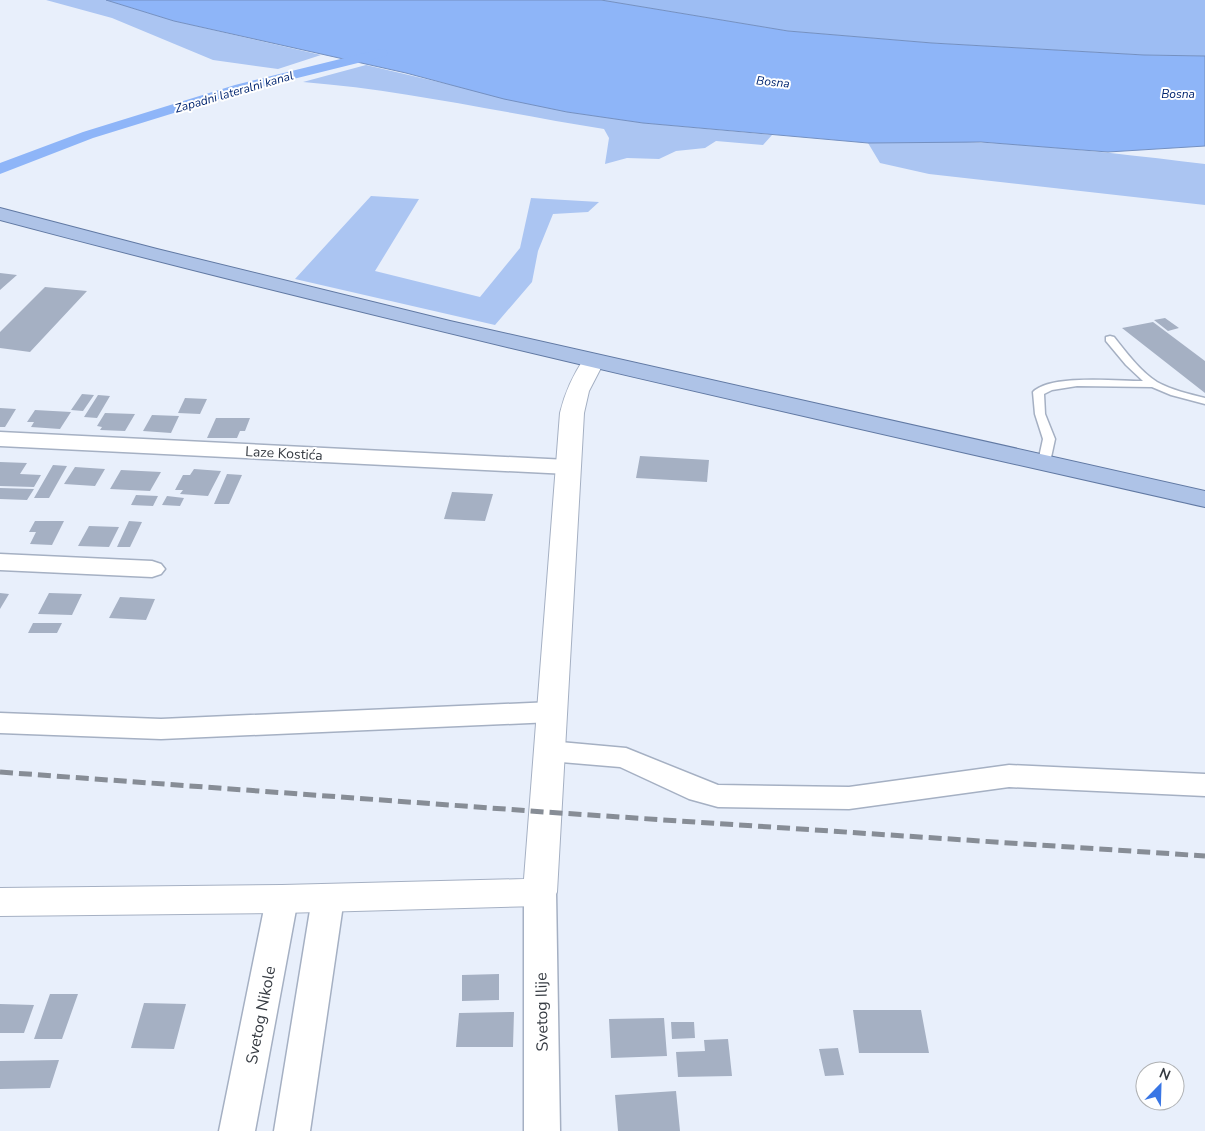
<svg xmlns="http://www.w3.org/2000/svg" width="1205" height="1131" viewBox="0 0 1205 1131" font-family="'Nunito Sans',sans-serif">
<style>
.green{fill:#abc5f2}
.forest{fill:#9dbdf3}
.water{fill:#8eb5f8;stroke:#7490c1}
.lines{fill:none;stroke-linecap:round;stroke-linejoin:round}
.canal{fill:#8eb5f8;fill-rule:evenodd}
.building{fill:#a5b0c3}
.lane-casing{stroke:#a5b0c3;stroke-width:3}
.street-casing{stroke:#a5b0c3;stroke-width:3}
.secondary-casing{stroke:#a5b0c3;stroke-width:2}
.primary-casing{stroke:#6179a3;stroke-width:2}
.lane{fill:#fff;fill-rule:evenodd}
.street{fill:#fff;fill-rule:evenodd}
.secondary{fill:#fff;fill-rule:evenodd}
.primary{fill:#aec3e7;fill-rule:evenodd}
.rail{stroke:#878d96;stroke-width:5;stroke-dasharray:13 6;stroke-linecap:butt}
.labels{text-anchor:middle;stroke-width:4;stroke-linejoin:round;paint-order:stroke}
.far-water-label{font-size:12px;font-style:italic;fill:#002570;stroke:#fff}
.street-label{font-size:14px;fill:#363b42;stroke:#fff}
.near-street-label{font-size:16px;fill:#363b42;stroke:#fff}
</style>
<rect width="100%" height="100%" fill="#e8effb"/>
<!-- green -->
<path class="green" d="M46,0H106L174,21L321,55L278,69L213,60L112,18Z
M366,65L567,112L643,123L772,135L763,145L716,141L705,148L676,151L659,159L627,158L605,164L609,138L604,129C503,113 405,90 303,82Z
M935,141C1026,143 1115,153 1205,164V205L929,174L880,163L868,143Z
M371,196L419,199L375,271L480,297L520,248L531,198L599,202L588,212L553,214L538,251L532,282L495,325L295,279Z"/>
<!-- forest -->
<path class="forest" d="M601,0H1205V56L1144,55L932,43L788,31Z"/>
<!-- water -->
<path class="water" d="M106,0H601L788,31L932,43L1144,55L1205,56V146L1108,152L981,142L868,143L643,123L567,112L504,99L406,73L174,21Z"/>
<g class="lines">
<!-- canal -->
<path class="canal" d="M381,49L386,50L388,53L386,56L245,91L93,138L0,174V163L83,132L235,85Z"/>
</g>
<!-- building -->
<path class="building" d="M0,273L17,275L0,290Z
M45,287L87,291L30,352L0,348V332Z
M1165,318L1179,328L1168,331L1154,320Z
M1153,322L1205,361V393L1122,328Z
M82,394L94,395L83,411L71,410Z
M98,395L110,396L97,418L84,417Z
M185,398L207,399L200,414L178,413Z
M0,408L16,409L5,427H0Z
M35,410L71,412L60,429L31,427L34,422H27Z
M105,413L135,414L125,431L100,430L102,427L97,426Z
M152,415L179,416L171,433L143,431Z
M216,418H250L245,431H240L237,438H207Z
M640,456L709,460L707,482L636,478Z
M0,462L27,463L20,474L41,475L34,487L0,486Z
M53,465L67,466L49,498H34Z
M75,467L105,469L95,486L64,484Z
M194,469L221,471L208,496L180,494L183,490H175L183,475H190Z
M121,470L161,472L150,491L110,489Z
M227,474L242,475L229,504H214Z
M0,488L34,489L27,500L0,499Z
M452,492L493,494L485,521L444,519Z
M136,495L158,496L153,506L131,505Z
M167,496L184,498L180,506L162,505Z
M35,521H64L52,545L30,544L36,532H29Z
M129,521L142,522L130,547H117Z
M89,526L119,527L109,547L78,546Z
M0,593L9,594L0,609Z
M49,593L82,594L72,615L38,614Z
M120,597L155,599L146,620L109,618Z
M33,623H62L57,633H28Z
M499,974V1000L462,1001V975Z
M50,994H78L62,1039H34Z
M144,1003L186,1004L174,1049L131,1048Z
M0,1004L34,1005L24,1033H0Z
M853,1010H921L929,1053H859Z
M514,1012L513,1047H456L459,1013Z
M664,1018L667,1056L611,1058L609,1019Z
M671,1022H694L695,1038L672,1039Z
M728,1039L732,1076L678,1077L676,1052L705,1051L704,1040Z
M838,1048L844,1075L825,1076L819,1049Z
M59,1060L50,1088L0,1089V1061Z
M676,1091L680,1131H618L615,1095Z"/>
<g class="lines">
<!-- lane casing -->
<g class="lane-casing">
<path id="lane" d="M1110,336L1114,337C1126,352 1140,371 1157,382C1171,390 1189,394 1205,398V404L1171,395L1152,387L1077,386L1052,390L1044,394L1045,414L1055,439L1050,462L1044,465L1040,464L1038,462L1043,439L1035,414L1033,392C1050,374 1118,381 1143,381L1126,365L1106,341V337Z"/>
</g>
<!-- street casing -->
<g class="street-casing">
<path id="street" d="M0,432L568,460L576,462L579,467L576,472L568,474L0,446Z
M0,554L152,561L161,564L165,569L161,574L152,577L0,570Z
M552,702L562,705L566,712L562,719L552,722L161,739L0,733V713L161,719Z
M549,741L626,748L718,785L849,787L1009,765L1205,774V796L1009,787L849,809L718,807L689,799L620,767L549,761L539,758L535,751L539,744Z
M540,880L551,883L556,892L560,1131H524V892L529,883Z
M328,886L339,889L344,898L310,1131H274L312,898L317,889Z
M282,887L293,890L298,899L255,1131H219L266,899L271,890Z"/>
</g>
<!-- secondary casing -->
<g class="secondary-casing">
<path id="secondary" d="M593,355L601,357L604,362L589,391L584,413L557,892L552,902L540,906L282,913L0,916V888L282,885L524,879L560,413C565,392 573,375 585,357Z"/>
</g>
<!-- primary casing -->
<g class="primary-casing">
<path id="primary" d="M0,208L157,249L450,321L1205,491V507C802,416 399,326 0,220Z"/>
</g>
<!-- lane -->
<use href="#lane" class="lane"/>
<!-- street -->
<use href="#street" class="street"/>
<!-- secondary -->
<use href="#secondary" class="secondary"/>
<!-- primary -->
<use href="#primary" class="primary"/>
<!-- rail -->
<path class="rail" d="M0,772L545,812L1205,856"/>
</g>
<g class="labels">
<!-- far-water labels -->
<g class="far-water-label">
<text transform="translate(773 82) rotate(6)" y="4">Bosna</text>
<text transform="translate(234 92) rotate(-16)" y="4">Zapadni lateralni kanal</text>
<text x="1178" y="98">Bosna</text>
</g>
<!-- street labels -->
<g class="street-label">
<text transform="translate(284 453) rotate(3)" y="5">Laze Kostića</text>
</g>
<!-- near-street labels -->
<g class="near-street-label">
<text transform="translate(541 1012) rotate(-91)" y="6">Svetog Ilije</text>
<text transform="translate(260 1015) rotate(-79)" y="6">Svetog Nikole</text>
</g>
</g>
<!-- north arrow -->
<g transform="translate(1160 1086) rotate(23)"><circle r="24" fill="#ffffff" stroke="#afb1b3"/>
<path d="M0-4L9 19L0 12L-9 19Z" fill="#3976e5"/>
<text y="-8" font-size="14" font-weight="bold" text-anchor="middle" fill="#363b42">N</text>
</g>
</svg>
